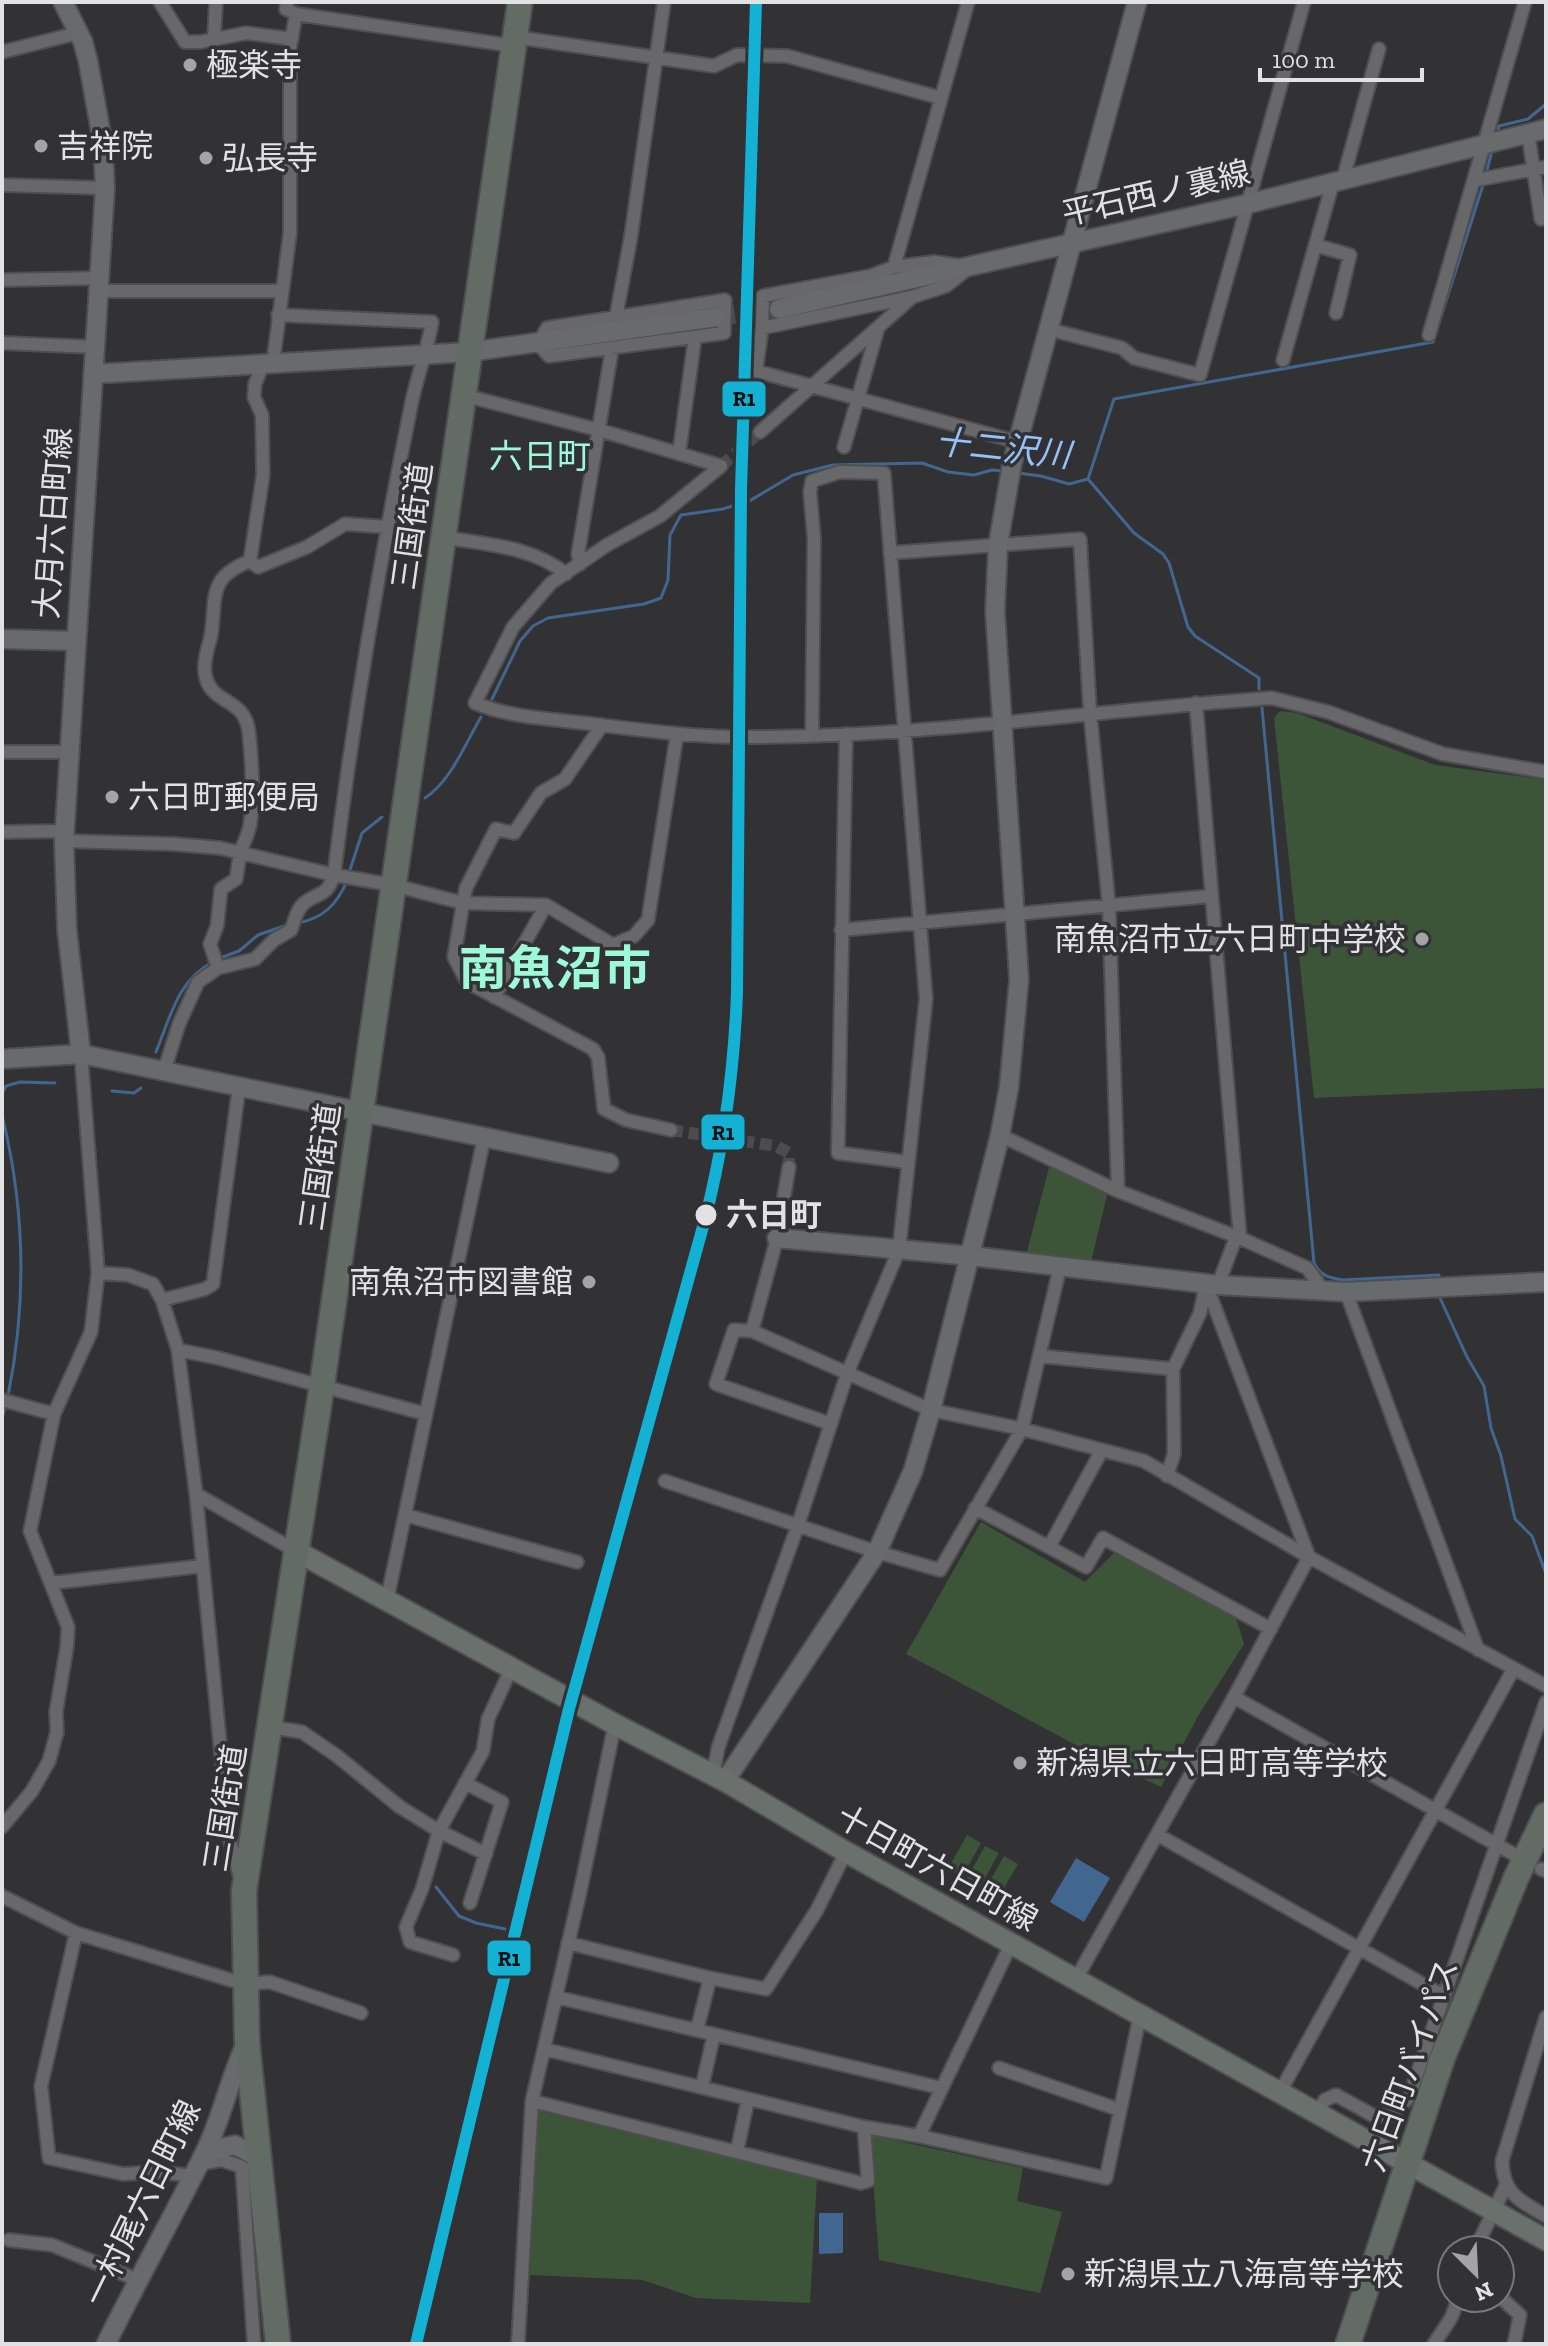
<svg xmlns="http://www.w3.org/2000/svg" width="1548" height="2346" viewBox="0 0 1548 2346" font-family="'Zilla Slab','Noto Sans JP',serif">
<style>
.green{fill:#3c5538}
.water{fill:#416790}
.lines{fill:none;stroke-linecap:round;stroke-linejoin:round}
.stream{stroke:#416790;stroke-width:3}
.street-tunnel{stroke:#4c4c4f;stroke-width:12;stroke-dasharray:12 6;stroke-linecap:butt}
.secondary-tunnel{stroke:#4c4c4f;stroke-width:18;stroke-dasharray:18 9;stroke-linecap:butt}
.street-casing{stroke:#4f4f51;stroke-width:16}
.secondary-casing{stroke:#4f4f51;stroke-width:22}
.primary-casing{stroke:#4f4f51;stroke-width:24}
.highway-casing{stroke:#4f4f51;stroke-width:28}
.street{stroke:#68686b;stroke-width:12}
.secondary{stroke:#686b6b;stroke-width:18}
.primary{stroke:#6a706c;stroke-width:20}
.highway{stroke:#626c65;stroke-width:24}
.rail-1-casing{stroke:#313136;stroke-width:18}
.rail-1{stroke:#13b2d5;stroke-width:12}
.poi-dot{fill:#a4a4a7;stroke:#313136;stroke-width:3}
.stop-dot{fill:#e2e2e5;stroke:#313136;stroke-width:3}
.labels{text-anchor:middle;stroke-width:7;stroke-linejoin:round;paint-order:stroke}
.poi-label{font-size:32px;fill:#e2e2e5;stroke:#313136;text-anchor:start}
.street-label{font-size:32px;fill:#e2e2e5;stroke:#313136}
.stop-label{font-size:32px;font-weight:bold;fill:#e2e2e5;stroke:#313136;text-anchor:start}
.water-label{font-size:34px;font-style:italic;fill:#93c3f9;stroke:#313136}
.neighbourhood-label{font-size:34px;fill:#9df9d7;stroke:#313136}
.town-label{font-size:48px;font-weight:bold;fill:#9df9d7;stroke:#313136}
.line-badge{stroke:#313136;stroke-width:3}
.pale-badge-label{font-size:22px;text-anchor:middle;font-weight:bold;fill:#111}
</style>
<rect width="100%" height="100%" fill="#323235"/>
<!-- green -->
<path class="green" d="M1280,711L1297,713L1435,765L1546,780V1088L1314,1098L1274,718Z
M1051,1160L1109,1187L1089,1270L1024,1263Z
M981,1522L1085,1582L1114,1553L1235,1615L1244,1644L1198,1716L1161,1787C1074,1747 991,1698 906,1654Z
M967,1835L981,1843L962,1877L948,1869Z
M985,1846L999,1853L980,1887L966,1880Z
M1004,1856L1018,1864L999,1897L985,1890Z
M538,2111L817,2178L810,2303L696,2298L643,2280L530,2275Z
M870,2135L1023,2168L1017,2201L1062,2212L1040,2293L879,2260Z"/>
<!-- water -->
<path class="water" d="M1076,1858L1110,1878L1084,1922L1050,1902Z
M819,2213H843V2253L819,2254Z"/>
<g class="lines">
<!-- stream -->
<path class="stream" d="M1498,132L1499,126L1528,119L1546,104
M1486,174L1492,151
M1018,473L1041,476L1069,484L1088,479
M1088,479L1114,399L1433,342L1484,182
M1088,479L1134,533L1163,554L1169,563L1188,627L1195,636L1259,678V689
M492,699L520,641L533,626L548,618L644,604L661,598L668,580L670,535L681,515L723,509L751,500L793,475L833,465L922,463L948,472L974,475L992,470L1003,471
M1262,708L1314,1263C1320,1276 1330,1278 1343,1280L1439,1275V1278
M425,798C451,781 465,744 481,717
M349,873L362,833L382,817
M298,923C324,918 337,904 347,881
M220,958L239,951L258,935L287,925
M156,1052C170,1018 178,979 213,962
M112,1091L134,1093L141,1088
M2,1093L6,1086L20,1082L55,1083
M2,1115C25,1208 27,1302 8,1396
M1440,1298L1467,1357L1484,1386L1491,1428L1501,1456L1515,1519L1532,1536L1546,1574
M2,1419L6,1403
M436,1887L459,1916L476,1923L505,1929"/>
<!-- street-tunnel -->
<path class="street-tunnel" d="M721,466L760,432
M671,1130L776,1146L789,1153V1167"/>
<!-- secondary-tunnel -->
<path class="secondary-tunnel" d="M717,317L779,309"/>
<!-- street casing -->
<g class="street-casing">
<path id="street" d="M160,2L185,42H200L246,33L292,39
M287,2L286,9L296,14L514,46
M515,37L714,66L737,55L787,56L941,98
M214,38L216,2
M2,52L78,33
M1528,133L1541,219
M1343,179L1379,49
M1476,180L1546,167
M2,185L105,188
M1315,245L1350,255L1336,313
M934,262L970,267L946,286L912,297L762,328L763,296L870,276L894,267Z
M894,267L968,2
M2,280L101,278
M100,291H281
M725,300L724,333L549,356L538,344L547,328Z
M616,317L631,236L664,2
M762,328L756,371L1018,442
M1048,329L1122,348L1134,358L1200,375L1304,2
M1429,335L1525,2
M2,343L95,347
M1283,360L1333,182
M273,363L290,233V47L296,14
M463,395L599,430L721,466
M760,432L910,299
M844,447L878,328
M679,454L695,337
M721,466L660,516L607,545L551,583L513,627L475,703C511,718 554,719 593,724C648,731 702,738 757,737C929,736 1100,710 1272,698L1328,712L1443,754L1546,772
M442,537C483,544 532,546 566,574
M890,553L1080,539L1090,712L1109,906L1118,1191
M250,561L258,567L307,547L345,524L388,527
M580,564L578,554L612,349
M1196,703L1240,1238
M602,725L565,779L541,793L514,833L496,829L466,888L463,903L546,905L613,945L634,936L648,920L677,734
M846,734L838,1153L907,1162
M2,752H69
M2,832L65,831
M64,841L173,844L220,848L334,875L393,885L463,903L454,957L467,982L593,1049L598,1057L604,1109L626,1120L671,1130
M841,930L1211,896
M218,968L210,944L217,926L221,889L236,879C238,871 238,862 240,855C242,845 248,836 250,825C254,797 252,762 249,733C245,697 214,706 206,678C202,665 208,648 211,636C217,599 206,578 250,561L263,475L262,415L254,397L255,384L263,364
M494,997L546,905
M81,1054L98,1273L128,1275L153,1284L162,1300L178,1350L196,1494L229,1837L240,1877
M164,1071L179,1024L198,982L218,968L255,959L274,940L291,930C295,920 297,907 307,901C323,891 327,895 334,875C353,719 379,565 410,411C415,381 427,353 432,322L278,315
M1000,1135L1118,1191L1240,1238L1307,1268L1317,1281L1322,1291
M789,1167L777,1238L752,1331L931,1410L1022,1429L1144,1461L1309,1557L1546,1686
M1218,1285L1236,1237
M1346,1292L1478,1650
M162,1300L205,1289L213,1284L239,1087
M752,1331L734,1330L716,1384L831,1424
M178,1350L218,1358L426,1414
M1039,1356L1173,1369
M2,1400L54,1414
M1167,1476L1174,1454L1173,1369L1200,1313L1206,1284
M665,1481L877,1552L940,1570L1022,1429L1060,1267
M196,1494L296,1551
M975,1508L1049,1547L1102,1450
M405,1515L577,1562
M1049,1547L1086,1567L1103,1538L1271,1629
M51,1583L202,1566
M387,1600L484,1138
M1234,1697L1515,1855
M270,1727L302,1732L337,1756L400,1807L439,1831L486,1854
M713,1775L718,1748L798,1525L847,1374L899,1250L926,999L884,473L840,472L812,481L810,492L814,538L812,735
M465,1783L502,1802L470,1903
M2,1827L32,1791L49,1761L57,1732L56,1712L67,1646L68,1627L30,1531L54,1414L91,1332L98,1273
M1158,1835L1442,1995
M1541,1869L1546,1871
M2,1896L76,1933L244,1984L270,1982L361,2013
M76,1933L41,2086L49,2158L123,2174L159,2172L193,2176
M568,1943L710,1978L766,1989L817,1910L846,1852
M453,1955L410,1942L406,1927L422,1889L439,1831L483,1751L488,1719L512,1667
M1076,1979L1234,1697L1309,1557L1206,1284
M556,1997L941,2088
M1546,2017L1502,2161C1503,2194 1520,2201 1546,2216
M697,2030L710,1978
M544,2049L864,2127
M999,2068L1120,2110
M702,2087L714,2034
M1280,2092L1513,1670
M532,2101L861,2183L868,2181L864,2127L919,2136L1106,2178L1140,2015
M1317,2112L1325,2100L1336,2095L1374,2116L1392,2115L1409,2097L1546,1702
M919,2136L1011,1944
M737,2151L748,2099
M198,2164L222,2160L242,2167L254,2344
M9,2240L52,2245L138,2280
M1475,2250L1506,2185
M1500,2297L1520,2315L1514,2344
M518,2344L532,2101L580,1892L613,1733L620,1727
M1434,2344L1451,2318L1459,2298"/>
</g>
<!-- secondary casing -->
<g class="secondary-casing">
<path id="secondary" d="M63,2L83,42L88,61L103,144L105,188L64,841L67,930L81,1054
M779,309L1247,204L1546,129
M93,374L469,352L717,317
M2,639L75,641
M2,1059L81,1054L609,1163
M777,1238L971,1256L1218,1285L1346,1292L1546,1282
M725,1781L877,1552L913,1471L931,1410L1000,1135L1009,1087L1019,979L995,611L998,545L1012,464L1137,2
M206,2151L235,2145L260,2158
M106,2344C138,2279 173,2217 205,2152C223,2116 229,2078 247,2042"/>
</g>
<!-- primary casing -->
<g class="primary-casing">
<path id="primary" d="M296,1551L620,1727L725,1781L846,1852L1546,2240"/>
</g>
<!-- highway casing -->
<g class="highway-casing">
<path id="highway" d="M278,2344L247,2042L244,1891L322,1385L520,2
M1348,2344L1442,2059L1516,1878L1546,1815"/>
</g>
<!-- street -->
<use href="#street" class="street"/>
<!-- secondary -->
<use href="#secondary" class="secondary"/>
<!-- primary -->
<use href="#primary" class="primary"/>
<!-- highway -->
<use href="#highway" class="highway"/>
<!-- rail-1 casing -->
<g class="rail-1-casing">
<path id="rail-1" d="M416,2344L569,1709L704,1223C724,1147 734,1071 737,993L741,490L756,2"/>
</g>
<!-- rail-1 -->
<use href="#rail-1" class="rail-1"/>
</g>
<!-- markers -->
<g class="poi-dot">
<circle cx="190" cy="65" r="8"/>
<circle cx="41" cy="146" r="8"/>
<circle cx="206" cy="158" r="8"/>
<circle cx="112" cy="797" r="8"/>
<circle cx="1422" cy="939" r="8"/>
<circle cx="589" cy="1282" r="8"/>
<circle cx="1020" cy="1763" r="8"/>
<circle cx="1068" cy="2274" r="8"/>
</g>
<circle class="stop-dot" cx="706" cy="1215" r="12"/>
<g class="labels">
<!-- poi labels -->
<g class="poi-label">
<text x="206" y="76">極楽寺</text>
<text x="57" y="157">吉祥院</text>
<text x="222" y="169">弘長寺</text>
<text x="128" y="808">六日町郵便局</text>
<text x="1406" y="950" text-anchor="end">南魚沼市立六日町中学校</text>
<text x="573" y="1293" text-anchor="end">南魚沼市図書館</text>
<text x="1036" y="1774">新潟県立六日町高等学校</text>
<text x="1084" y="2285">新潟県立八海高等学校</text>
</g>
<!-- street labels -->
<g class="street-label">
<text transform="translate(1156 193) rotate(-13)" y="11">平石西ノ裏線</text>
<text transform="translate(53 523) rotate(-86)" y="11">大月六日町線</text>
<text transform="translate(412 526) rotate(-82)" y="11">三国街道</text>
<text transform="translate(320 1167) rotate(-82)" y="11">三国街道</text>
<text transform="translate(225 1808) rotate(-81)" y="11">三国街道</text>
<text transform="translate(937 1868) rotate(29)" y="11">十日町六日町線</text>
<text transform="translate(1410 2065) rotate(-70)" y="11">六日町バイパス</text>
<text transform="translate(142 2203) rotate(-64)" y="11">一村尾六日町線</text>
</g>
<!-- stop labels -->
<g class="stop-label">
<text x="726" y="1226">六日町</text>
</g>
<!-- water labels -->
<g class="water-label">
<text transform="translate(1003 448) rotate(6)" y="12">十二沢川</text>
</g>
<!-- neighbourhood labels -->
<g class="neighbourhood-label">
<text x="540" y="468">六日町</text>
</g>
<!-- town labels -->
<g class="town-label">
<text x="555" y="985">南魚沼市</text>
</g>
</g>
<g class="line-badge">
<rect x="721" y="380" width="46" height="38" rx="8" fill="#13b2d5"/>
<rect x="700" y="1113" width="46" height="38" rx="8" fill="#13b2d5"/>
<rect x="486" y="1939" width="46" height="38" rx="8" fill="#13b2d5"/>
</g>
<g class="pale-badge-label">
<text x="744" y="406">R1</text>
<text x="723" y="1140">R1</text>
<text x="509" y="1966">R1</text>
</g>
<!-- border -->
<rect width="1548" height="2346" fill="none" stroke="#e2e2e5" stroke-width="8"/>
<!-- north arrow -->
<g transform="translate(1476 2274) rotate(156)"><circle r="38" fill="#313136" stroke="#78787c" stroke-width="2"/>
<path d="M0-6L14 30L0 20L-14 30Z" fill="#a4a4a7"/>
<text y="-12" font-size="22" font-weight="bold" text-anchor="middle" fill="#e2e2e5">N</text>
</g>
<!-- scale -->
<path d="M1260 68v12h162v-12" fill="none" stroke="#e2e2e5" stroke-width="4"/>
<text x="1272" y="68" font-size="24" fill="#e2e2e5" stroke="#313136" stroke-width="6" paint-order="stroke">100 m</text>
</svg>
